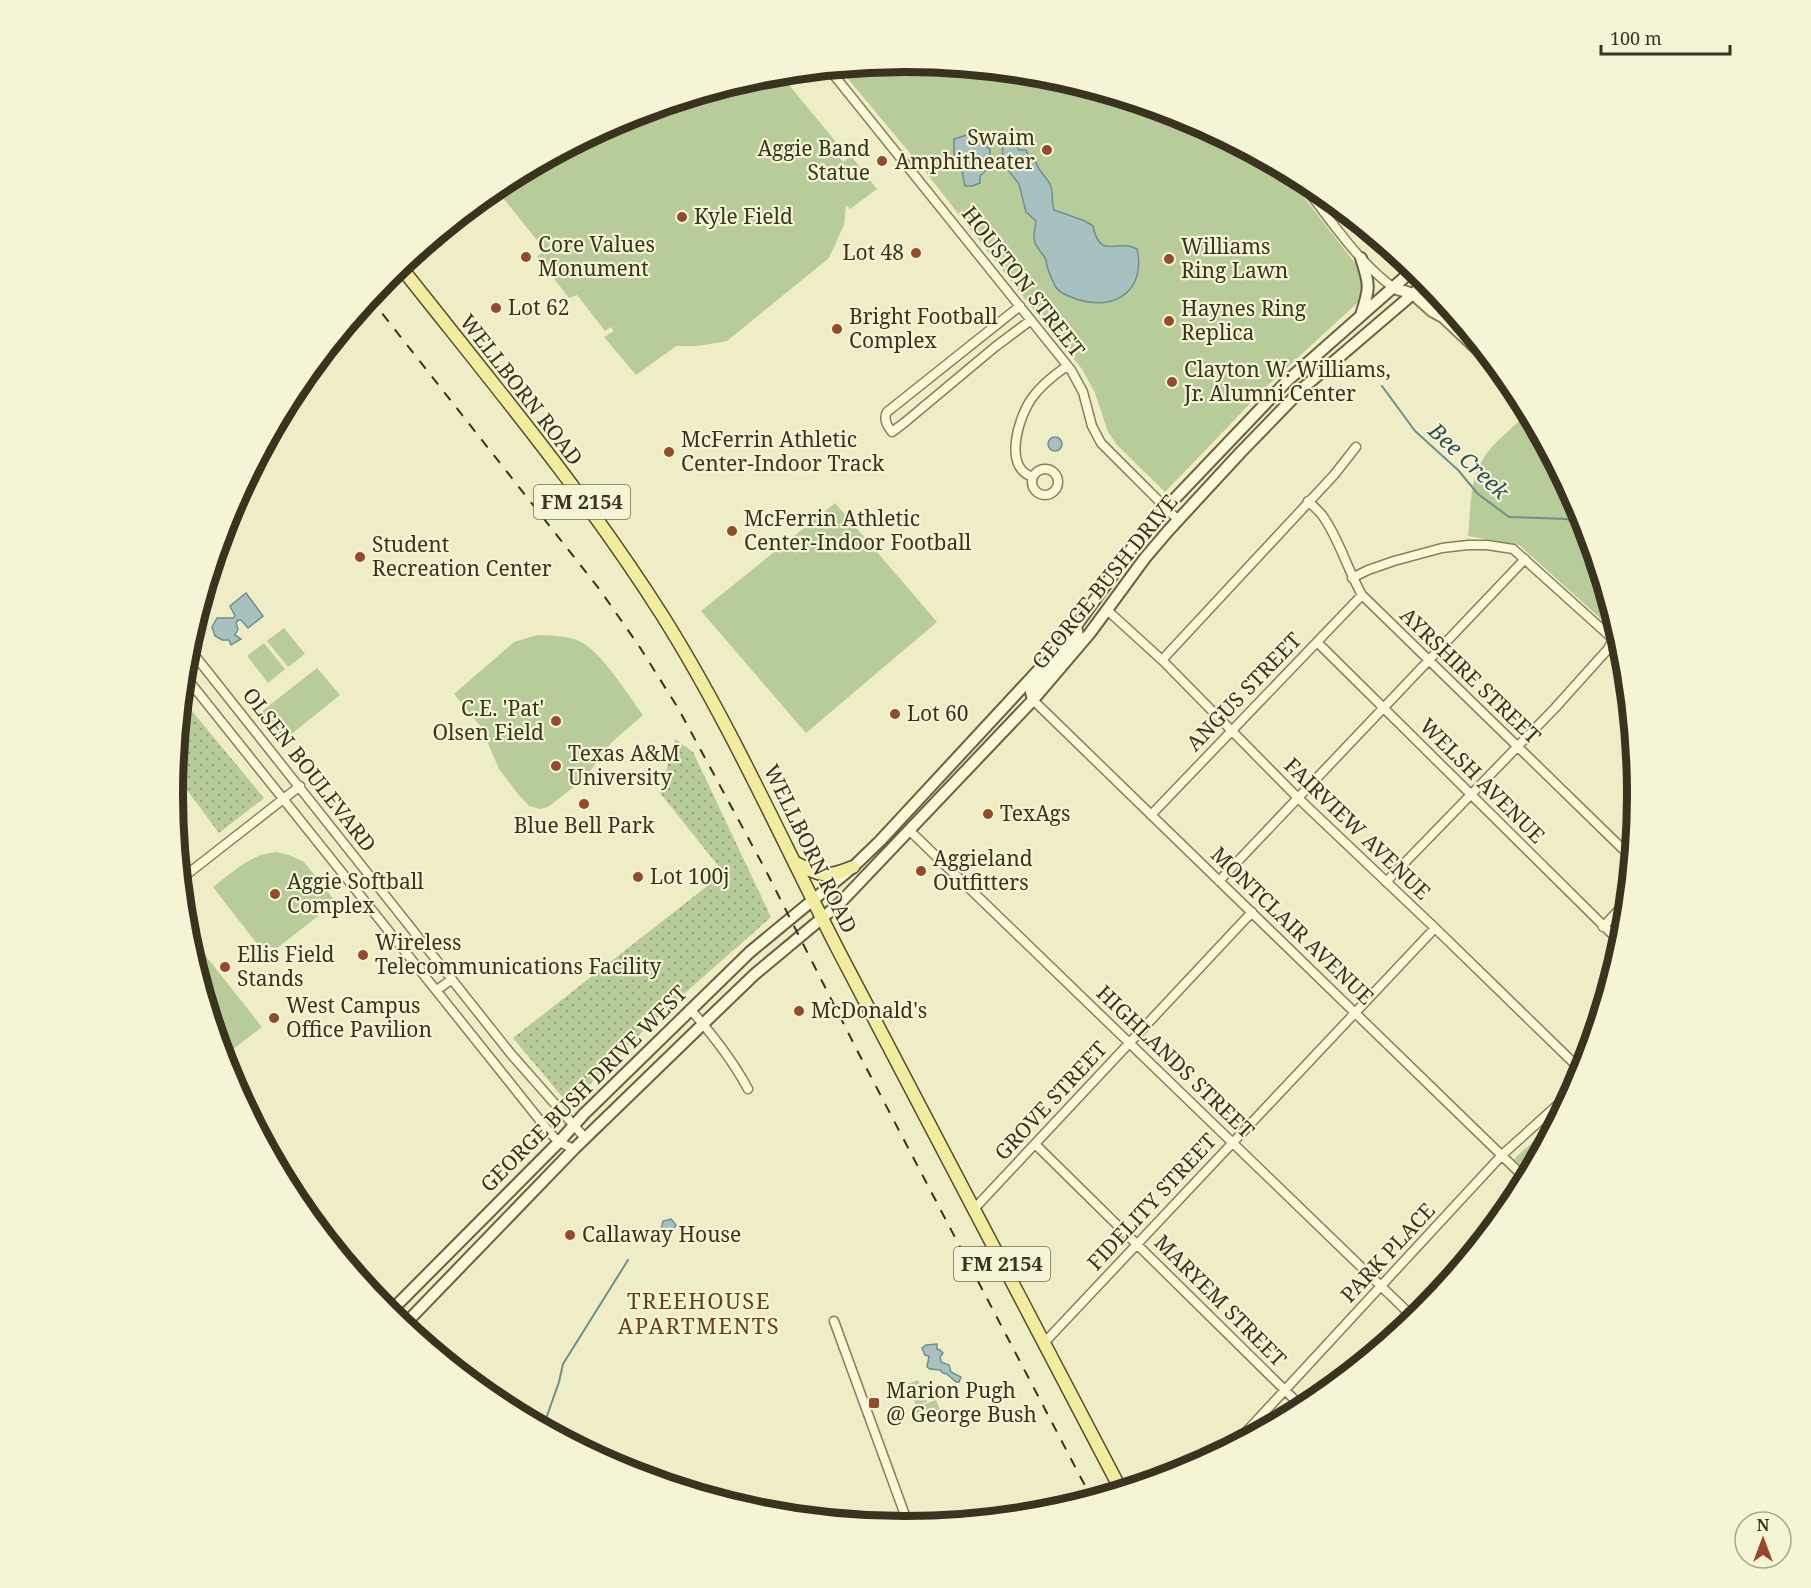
<svg xmlns="http://www.w3.org/2000/svg" width="1811" height="1588" viewBox="0 0 1811 1588" font-family="'Noto Serif',serif">
<style>
.grass{fill:url(#grass-dots)}
.park{fill:#b8cc99}
.water{fill:#a7c1c1;stroke:#6d8f90;stroke-width:1.5}
.lines{fill:none;stroke-linecap:round;stroke-linejoin:round}
.stream{stroke:#6d8f90;stroke-width:2}
.minor-casing{stroke:#89805b;stroke-width:11}
.tertiary-casing{stroke:#89805b;stroke-width:14}
.secondary-casing{stroke:#6b613e;stroke-width:14}
.primary-casing{stroke:#574d2f;stroke-width:15}
.minor{stroke:#f9f8d8;stroke-width:8}
.tertiary{stroke:#f9f8d8;stroke-width:10}
.secondary{stroke:#f9f8d8;stroke-width:10}
.primary{stroke:#f0ee9e;stroke-width:12}
.rail{stroke:#39331f;stroke-width:2;stroke-dasharray:10 10;stroke-linecap:butt}
.poi-dot{fill:#97492c;stroke:#f5f5d5;stroke-width:2}
.labels{text-anchor:middle;stroke-width:4.5;stroke-linejoin:round;paint-order:stroke}
.shield{fill:#f5f5d5;stroke:#716d56;stroke-width:1.5}
.shield-label{font-size:20px;font-weight:bold;fill:#39331f}
.poi-label{font-size:21px;fill:#39331f;stroke:#f5f5d5;text-anchor:start}
.street-label{font-size:21px;fill:#39331f;stroke:#f5f5d5}
.water-label{font-size:22px;font-style:italic;fill:#2e4f59;stroke:#f5f5d5}
.neighbourhood-label{font-size:22px;letter-spacing:1.5px;fill:#65411f;stroke:#f5f5d5}
.rim{fill:none;stroke:#39331f;stroke-width:8}
</style>
<defs>
<pattern id="grass-dots" width="8" height="8" patternUnits="userSpaceOnUse" patternTransform="scale(1.5)"><rect width="8" height="8" fill="#b8cc99"/><path d="M2 2h.1M6 6h.1" fill="none" stroke="#97a67c" stroke-width="1.8" stroke-linecap="round"/></pattern>
</defs>
<rect width="100%" height="100%" fill="#eeedc5"/>
<!-- grass -->
<path class="grass" d="M182,699L264,798L219,833L175,774Z
M675,739L693,752L771,917L651,1023L569,1105L513,1038L724,873L660,793Z"/>
<!-- park -->
<path class="park" d="M906,62L1049,76L1186,117L1282,169L1362,272L1366,295L1268,385L1165,492L1117,445L1108,432L1095,393L1082,369L1043,322L924,170L839,68Z
M780,74L845,153L840,158L843,162L851,156L877,189L850,209L846,205L844,225L829,258L727,341L698,346H676L636,375L604,337L614,331L611,327L605,331L577,295L569,298L537,257L545,250L499,193L510,185L507,180L626,117L763,76Z
M1521,419L1546,445L1582,514L1619,635L1519,545L1468,536C1471,508 1469,476 1487,453C1496,441 1510,430 1521,419Z
M835,503L937,622L806,733L701,611Z
M284,628L305,654L288,667L267,641Z
M537,635C550,636 566,635 579,641C601,651 628,695 643,715L612,742L584,779L548,807L540,809L529,806L518,794L499,769L481,727L454,694L514,642Z
M264,643L285,669L268,683L247,656Z
M317,668L340,695L284,740L261,712Z
M277,852L289,855L304,862L336,902L277,948L258,945L213,887C233,872 250,854 277,852Z
M186,931L262,1027L223,1057L187,937Z
M1559,1118L1529,1174L1514,1159Z
M918,1380L927,1402L916,1406L908,1384Z
M936,1400L941,1412L920,1419L915,1408Z"/>
<!-- water -->
<path class="water" d="M970,134C981,134 982,145 990,149C990,162 990,168 980,176V183L972,186H965L961,166L954,158V139Z
M1007,143L1015,144L1019,150H1026L1029,158L1036,162C1038,171 1046,176 1050,184C1054,192 1051,201 1054,210L1085,221L1093,226C1100,261 1117,238 1137,249C1146,289 1117,311 1079,300C1071,297 1060,294 1055,286C1053,281 1049,274 1048,269C1047,267 1046,261 1046,260C1044,255 1040,252 1038,248C1031,239 1035,232 1036,221L1026,212L1019,184L1008,170L1006,164L1002,160L1003,144Z
M1048 444a7 7 0 1 1 14 0a7 7 0 1 1-14 0Z
M246,593L263,616L248,628L241,620H238L236,623L238,629L235,635L241,639L231,645L229,640H222L215,636L212,627L217,618H233L235,616L230,606Z
M671,1219L676,1225L667,1238L660,1234L663,1221Z
M937,1344V1349L940,1350L943,1353L940,1357L941,1362L949,1365L951,1372L961,1377L959,1382H956L947,1374L943,1373L940,1370L930,1369L927,1367L929,1356L925,1355L922,1348L926,1345Z"/>
<g class="lines">
<!-- stream -->
<path class="stream" d="M1382,386L1415,431L1458,470L1478,494L1509,517L1567,519L1589,535
M543,1427L559,1382L563,1364L628,1260"/>
<!-- minor casing -->
<g class="minor-casing">
<path id="minor" d="M829,69L1071,370L1083,392L1092,426L1101,443L1178,520
M1297,177C1326,213 1356,261 1394,288
M1381,241L1408,276
M1020,306L887,412C883,419 887,426 892,432L904,423L995,347L1031,320
M1032 482a13 13 0 1 1 26 0a13 13 0 1 1-26 0Z
M1033,477C1002,468 1019,416 1032,398C1041,385 1054,375 1067,366
M1308,501C1313,506 1318,510 1322,515C1339,538 1347,569 1362,595L1632,858
M1352,578L1368,570L1394,561L1442,548L1468,545H1487L1513,549L1613,639L1621,643
M1107,610L1162,660L1298,798L1435,928L1583,1072
M1317,642L1622,944
M188,647L511,1054L585,1138
M1162,660L1334,475L1356,447
M185,676L550,1133L559,1142L574,1149
M1033,700L1526,1179
M1151,815L1362,595
M910,831L1415,1319
M181,879L300,786
M1219,881L1525,559
M1386,882L1555,708L1608,649L1613,639
M1603,927L1627,901
M437,990L452,979
M690,1009C712,1034 732,1059 748,1089
M1035,1144L1303,1408
M974,1209L1252,912
M834,1321L909,1526
M1044,1343L1435,928
M1234,1445L1502,1155L1574,1090"/>
</g>
<!-- tertiary casing -->
<g class="tertiary-casing">
<path id="tertiary" d="M1394,288L1413,294L1432,311L1443,317L1478,350L1516,390"/>
</g>
<!-- secondary casing -->
<g class="secondary-casing">
<path id="secondary" d="M1361,315C1370,288 1370,285 1361,258
M1033,700L1031,692L1078,636L1076,626
M389,1313L559,1142L584,1114L750,952L853,867L880,841L1057,650L1076,626L1133,547L1165,509L1287,381L1414,269
M404,1325L574,1149L703,1024L755,974L839,904L1033,700L1090,633L1145,558L1168,531L1240,453L1303,388L1428,281"/>
</g>
<!-- primary casing -->
<g class="primary-casing">
<path id="primary" d="M400,266C490,380 584,492 662,615C727,718 777,830 832,938C927,1123 1024,1307 1121,1490
M796,863C823,877 825,878 853,867"/>
</g>
<!-- minor -->
<use href="#minor" class="minor"/>
<!-- tertiary -->
<use href="#tertiary" class="tertiary"/>
<!-- secondary -->
<use href="#secondary" class="secondary"/>
<!-- primary -->
<use href="#primary" class="primary"/>
<!-- rail -->
<path class="rail" d="M370,298L600,590L639,646L678,708L765,869L859,1054L1092,1499"/>
</g>
<!-- markers -->
<g class="poi-dot">
<circle cx="1047" cy="150" r="6"/>
<circle cx="882" cy="161" r="6"/>
<circle cx="682" cy="217" r="6"/>
<circle cx="916" cy="253" r="6"/>
<circle cx="526" cy="257" r="6"/>
<circle cx="1169" cy="259" r="6"/>
<circle cx="496" cy="308" r="6"/>
<circle cx="1169" cy="321" r="6"/>
<circle cx="837" cy="329" r="6"/>
<circle cx="1172" cy="382" r="6"/>
<circle cx="669" cy="452" r="6"/>
<circle cx="732" cy="531" r="6"/>
<circle cx="360" cy="557" r="6"/>
<circle cx="895" cy="714" r="6"/>
<circle cx="556" cy="721" r="6"/>
<circle cx="556" cy="766" r="6"/>
<circle cx="584" cy="804" r="6"/>
<circle cx="988" cy="814" r="6"/>
<circle cx="921" cy="871" r="6"/>
<circle cx="638" cy="877" r="6"/>
<circle cx="275" cy="894" r="6"/>
<circle cx="363" cy="955" r="6"/>
<circle cx="225" cy="967" r="6"/>
<circle cx="799" cy="1011" r="6"/>
<circle cx="274" cy="1018" r="6"/>
<circle cx="570" cy="1235" r="6"/>
<rect x="868" y="1397" width="12" height="12" rx="3"/>
</g>
<g class="labels">
<!-- shield labels -->
<g class="shield">
<rect x="534" y="485" width="96" height="34" rx="4.5"/>
<rect x="954" y="1247" width="96" height="34" rx="4.5"/>
</g>
<g class="shield-label">
<text x="582" y="509">FM 2154</text>
<text x="1002" y="1271">FM 2154</text>
</g>
<!-- poi labels -->
<g class="poi-label">
<text x="1035" y="145" text-anchor="end">Swaim<tspan x="1035" dy="24">Amphitheater</tspan></text>
<text x="870" y="156" text-anchor="end">Aggie Band<tspan x="870" dy="24">Statue</tspan></text>
<text x="694" y="224">Kyle Field</text>
<text x="538" y="252">Core Values<tspan x="538" dy="24">Monument</tspan></text>
<text x="1181" y="254">Williams<tspan x="1181" dy="24">Ring Lawn</tspan></text>
<text x="904" y="260" text-anchor="end">Lot 48</text>
<text x="508" y="315">Lot 62</text>
<text x="1181" y="316">Haynes Ring<tspan x="1181" dy="24">Replica</tspan></text>
<text x="849" y="324">Bright Football<tspan x="849" dy="24">Complex</tspan></text>
<text x="1184" y="377">Clayton W. Williams,<tspan x="1184" dy="24">Jr. Alumni Center</tspan></text>
<text x="681" y="447">McFerrin Athletic<tspan x="681" dy="24">Center-Indoor Track</tspan></text>
<text x="744" y="526">McFerrin Athletic<tspan x="744" dy="24">Center-Indoor Football</tspan></text>
<text x="372" y="552">Student<tspan x="372" dy="24">Recreation Center</tspan></text>
<text x="544" y="716" text-anchor="end">C.E. 'Pat'<tspan x="544" dy="24">Olsen Field</tspan></text>
<text x="907" y="721">Lot 60</text>
<text x="568" y="761">Texas A&amp;M<tspan x="568" dy="24">University</tspan></text>
<text x="1000" y="821">TexAgs</text>
<text x="584" y="833" text-anchor="middle">Blue Bell Park</text>
<text x="933" y="866">Aggieland<tspan x="933" dy="24">Outfitters</tspan></text>
<text x="650" y="884">Lot 100j</text>
<text x="287" y="889">Aggie Softball<tspan x="287" dy="24">Complex</tspan></text>
<text x="375" y="950">Wireless<tspan x="375" dy="24">Telecommunications Facility</tspan></text>
<text x="237" y="962">Ellis Field<tspan x="237" dy="24">Stands</tspan></text>
<text x="286" y="1013">West Campus<tspan x="286" dy="24">Office Pavilion</tspan></text>
<text x="811" y="1018">McDonald's</text>
<text x="582" y="1242">Callaway House</text>
<text x="886" y="1398">Marion Pugh<tspan x="886" dy="24">@ George Bush</tspan></text>
</g>
<!-- street labels -->
<g class="street-label">
<text transform="translate(1023 282) rotate(52)" y="7">HOUSTON STREET</text>
<text transform="translate(521 390) rotate(52)" y="7">WELLBORN ROAD</text>
<text transform="translate(1105 582) rotate(-51)" y="7">GEORGE BUSH DRIVE</text>
<text transform="translate(1470 676) rotate(44)" y="7">AYRSHIRE STREET</text>
<text transform="translate(1244 692) rotate(-46)" y="7">ANGUS STREET</text>
<text transform="translate(309 770) rotate(52)" y="7">OLSEN BOULEVARD</text>
<text transform="translate(1482 781) rotate(45)" y="7">WELSH AVENUE</text>
<text transform="translate(1357 829) rotate(44)" y="7">FAIRVIEW AVENUE</text>
<text transform="translate(810 849) rotate(64)" y="7">WELLBORN ROAD</text>
<text transform="translate(1292 926) rotate(44)" y="7">MONTCLAIR AVENUE</text>
<text transform="translate(1175 1062) rotate(44)" y="7">HIGHLANDS STREET</text>
<text transform="translate(584 1089) rotate(-45)" y="7">GEORGE BUSH DRIVE WEST</text>
<text transform="translate(1051 1101) rotate(-47)" y="7">GROVE STREET</text>
<text transform="translate(1152 1202) rotate(-47)" y="7">FIDELITY STREET</text>
<text transform="translate(1388 1253) rotate(-47)" y="7">PARK PLACE</text>
<text transform="translate(1220 1301) rotate(45)" y="7">MARYEM STREET</text>
</g>
<!-- water labels -->
<g class="water-label">
<text transform="translate(1469 461) rotate(43)" y="8">Bee Creek</text>
</g>
<!-- neighbourhood labels -->
<g class="neighbourhood-label">
<text x="699" y="1309">TREEHOUSE<tspan x="699" dy="25">APARTMENTS</tspan></text>
</g>
</g>
<!-- crop -->
<path d="M0 0H1811V1588H0ZM183 794a722 722 0 1 1 1444 0a722 722 0 1 1-1444 0Z" fill="#f5f5d5" fill-rule="evenodd"/>
<path class="rim" d="M183 794a722 722 0 1 1 1444 0a722 722 0 1 1-1444 0Z"/>
<!-- north arrow -->
<g transform="translate(1763 1540)"><circle r="28" fill="#f5f5d5" stroke="#aaa78c" stroke-width="1.5"/>
<path d="M0-4.5L10 22L0 15L-10 22Z" fill="#97492c"/>
<text y="-9" font-size="16" font-weight="bold" text-anchor="middle" fill="#39331f">N</text>
</g>
<!-- scale -->
<path d="M1601 45v9h129v-9" fill="none" stroke="#39331f" stroke-width="3"/>
<text x="1610" y="45" font-size="18" fill="#39331f" stroke="#f5f5d5" stroke-width="4.5" paint-order="stroke">100 m</text>
</svg>
